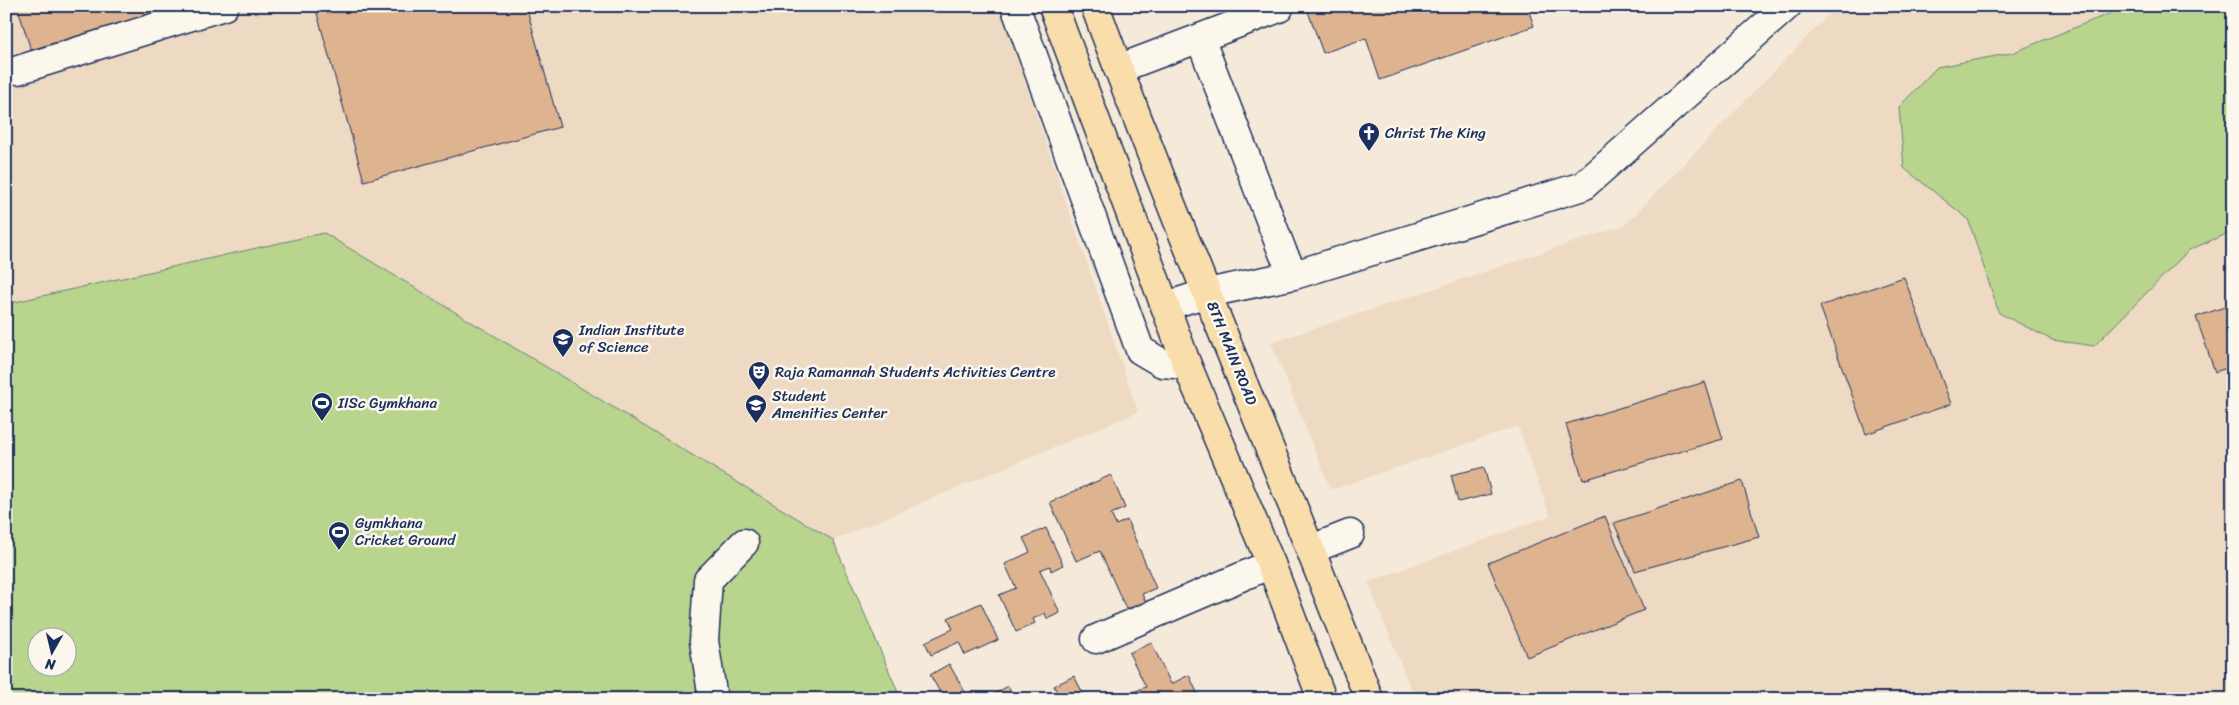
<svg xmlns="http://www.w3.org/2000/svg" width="2239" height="705" viewBox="0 0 2239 705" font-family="Sriracha,sans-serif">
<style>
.built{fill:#eed9c3;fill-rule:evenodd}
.green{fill:#b8d48d;stroke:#6a8276;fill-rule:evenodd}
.building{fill:#deb38f;stroke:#1b2f5e}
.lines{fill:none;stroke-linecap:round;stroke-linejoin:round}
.minor-casing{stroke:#1b2f5e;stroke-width:31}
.major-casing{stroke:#1b2f5e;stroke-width:31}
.minor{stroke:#fbf7ec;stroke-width:28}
.major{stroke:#f9deab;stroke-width:28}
.labels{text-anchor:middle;stroke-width:5;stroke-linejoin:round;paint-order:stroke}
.poi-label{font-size:15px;fill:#1b2f5e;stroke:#fbf7ec;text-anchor:start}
.street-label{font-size:15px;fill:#1b2f5e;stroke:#fbf7ec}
</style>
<rect width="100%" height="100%" fill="#f5e9d9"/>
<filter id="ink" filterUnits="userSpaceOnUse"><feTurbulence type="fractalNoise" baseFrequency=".02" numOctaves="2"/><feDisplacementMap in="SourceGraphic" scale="10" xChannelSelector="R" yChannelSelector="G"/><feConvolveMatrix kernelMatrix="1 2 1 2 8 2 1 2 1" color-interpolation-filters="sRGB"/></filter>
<g filter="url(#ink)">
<!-- built -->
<path class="built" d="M6,6H1013L1035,73L1023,76L1138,412L833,540L901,699H6ZM38,638H68V668H38Z
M1837,6H2233V699H1415L1368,582L1550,516L1518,426L1331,490L1271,343L1625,225Z"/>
<!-- green -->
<path class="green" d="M2132,6H2233V231L2189,250L2094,346L2052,340L1999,313L1968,219L1904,168L1899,107L1937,67L2012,53L2123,8Z
M324,233L833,540L901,699H6V304ZM38,638H68V668H38Z"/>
<!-- building -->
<path class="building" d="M17,6H177L31,50Z
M315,6H526L560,127L364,181Z
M1306,6H1527L1534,26L1380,80L1366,38L1323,53Z
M1904,277L1951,404L1866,434L1820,306Z
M2233,304V366L2215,372L2196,317Z
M1705,382L1723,439L1583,480L1566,424Z
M1484,467L1491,494L1458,502L1451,475Z
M1111,475L1125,508L1111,514L1116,525L1127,520L1156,588L1142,594L1149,609L1136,615L1133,607L1126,609L1100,551L1076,561L1050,502Z
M1742,481L1759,537L1635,571L1614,523Z
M1605,516L1644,610L1527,657L1488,563Z
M1046,528L1063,565L1051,571L1050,566L1040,570L1060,613L1047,619L1045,613L1033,619L1035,623L1016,632L999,595L1016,588L1005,564L1030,552L1023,538Z
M981,603L998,640L965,655L959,642L931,655L925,642L953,629L948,618Z
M1151,642L1171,684L1189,675L1200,699H1136L1133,692L1146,687L1129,653Z
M949,664L969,699H944L930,675Z
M1074,676L1086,699H1060L1054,686Z
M1008,686L1016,699H986Z"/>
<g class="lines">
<!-- minor casing -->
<g class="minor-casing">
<path id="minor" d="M1015,6L1140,350L1162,363L1187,365
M1200,38L1283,253L1294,275
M1118,69L1279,8
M18,70L224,6
M1166,306L1207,293L1294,275L1583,186L1787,6
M1312,549L1350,534
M1096,639L1271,564
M713,699L704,641L708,580L744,543"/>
</g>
<!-- major casing -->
<g class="major-casing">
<path id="major" d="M1053,6L1187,365L1271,564L1322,699
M1095,6C1181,239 1280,467 1369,699"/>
</g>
<!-- minor -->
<use href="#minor" class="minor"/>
<!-- major -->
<use href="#major" class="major"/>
</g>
</g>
<!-- icons -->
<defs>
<g id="church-pin" transform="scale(1.125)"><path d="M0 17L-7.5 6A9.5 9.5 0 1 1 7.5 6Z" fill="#1b2f5e" stroke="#fbf7ec"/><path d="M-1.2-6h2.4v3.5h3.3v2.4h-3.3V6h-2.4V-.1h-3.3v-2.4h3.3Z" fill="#fff"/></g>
<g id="university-pin" transform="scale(1.125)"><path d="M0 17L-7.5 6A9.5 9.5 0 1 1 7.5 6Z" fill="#1b2f5e" stroke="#fbf7ec"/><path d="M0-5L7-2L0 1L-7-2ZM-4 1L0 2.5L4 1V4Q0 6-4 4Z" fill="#fff"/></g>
<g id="theatre-pin" transform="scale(1.125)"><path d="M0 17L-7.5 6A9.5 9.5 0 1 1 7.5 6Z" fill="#1b2f5e" stroke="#fbf7ec"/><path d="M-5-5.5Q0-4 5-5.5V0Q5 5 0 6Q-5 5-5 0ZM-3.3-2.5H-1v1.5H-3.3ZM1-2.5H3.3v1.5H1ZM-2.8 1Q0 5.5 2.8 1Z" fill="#fff"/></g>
<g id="stadium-pin" transform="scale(1.125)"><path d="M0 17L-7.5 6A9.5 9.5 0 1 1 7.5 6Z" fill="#1b2f5e" stroke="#fbf7ec"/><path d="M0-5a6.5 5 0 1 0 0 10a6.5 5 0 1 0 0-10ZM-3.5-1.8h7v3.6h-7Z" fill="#fff"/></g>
</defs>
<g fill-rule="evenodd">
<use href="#church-pin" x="1369" y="133"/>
<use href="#university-pin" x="563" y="339"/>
<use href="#theatre-pin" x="759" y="372"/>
<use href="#stadium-pin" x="322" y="403"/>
<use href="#university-pin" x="756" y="405"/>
<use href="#stadium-pin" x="339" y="532"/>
</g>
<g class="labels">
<!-- poi labels -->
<g class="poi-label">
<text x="1385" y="138">Christ The King</text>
<text x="579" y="335">Indian Institute<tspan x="579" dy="17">of Science</tspan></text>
<text x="775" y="377">Raja Ramannah Students Activities Centre</text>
<text x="772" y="401">Student<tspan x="772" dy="17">Amenities Center</tspan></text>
<text x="338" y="408">IISc Gymkhana</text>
<text x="355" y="528">Gymkhana<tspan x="355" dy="17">Cricket Ground</tspan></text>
</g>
<!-- street labels -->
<g class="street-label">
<text transform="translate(1232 353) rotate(68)" y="5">8TH MAIN ROAD</text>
</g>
</g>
<!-- margin -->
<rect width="2239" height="705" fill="none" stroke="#fbf7ec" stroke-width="25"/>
<rect x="12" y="12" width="2214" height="680" fill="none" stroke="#1b2f5e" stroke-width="2" filter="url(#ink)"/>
<!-- north arrow -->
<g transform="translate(52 652) rotate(188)"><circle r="24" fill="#fbf7ec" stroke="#a1a7b3"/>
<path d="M0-4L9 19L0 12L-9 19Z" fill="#1b2f5e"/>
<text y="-8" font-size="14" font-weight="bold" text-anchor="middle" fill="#1b2f5e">N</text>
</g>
</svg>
